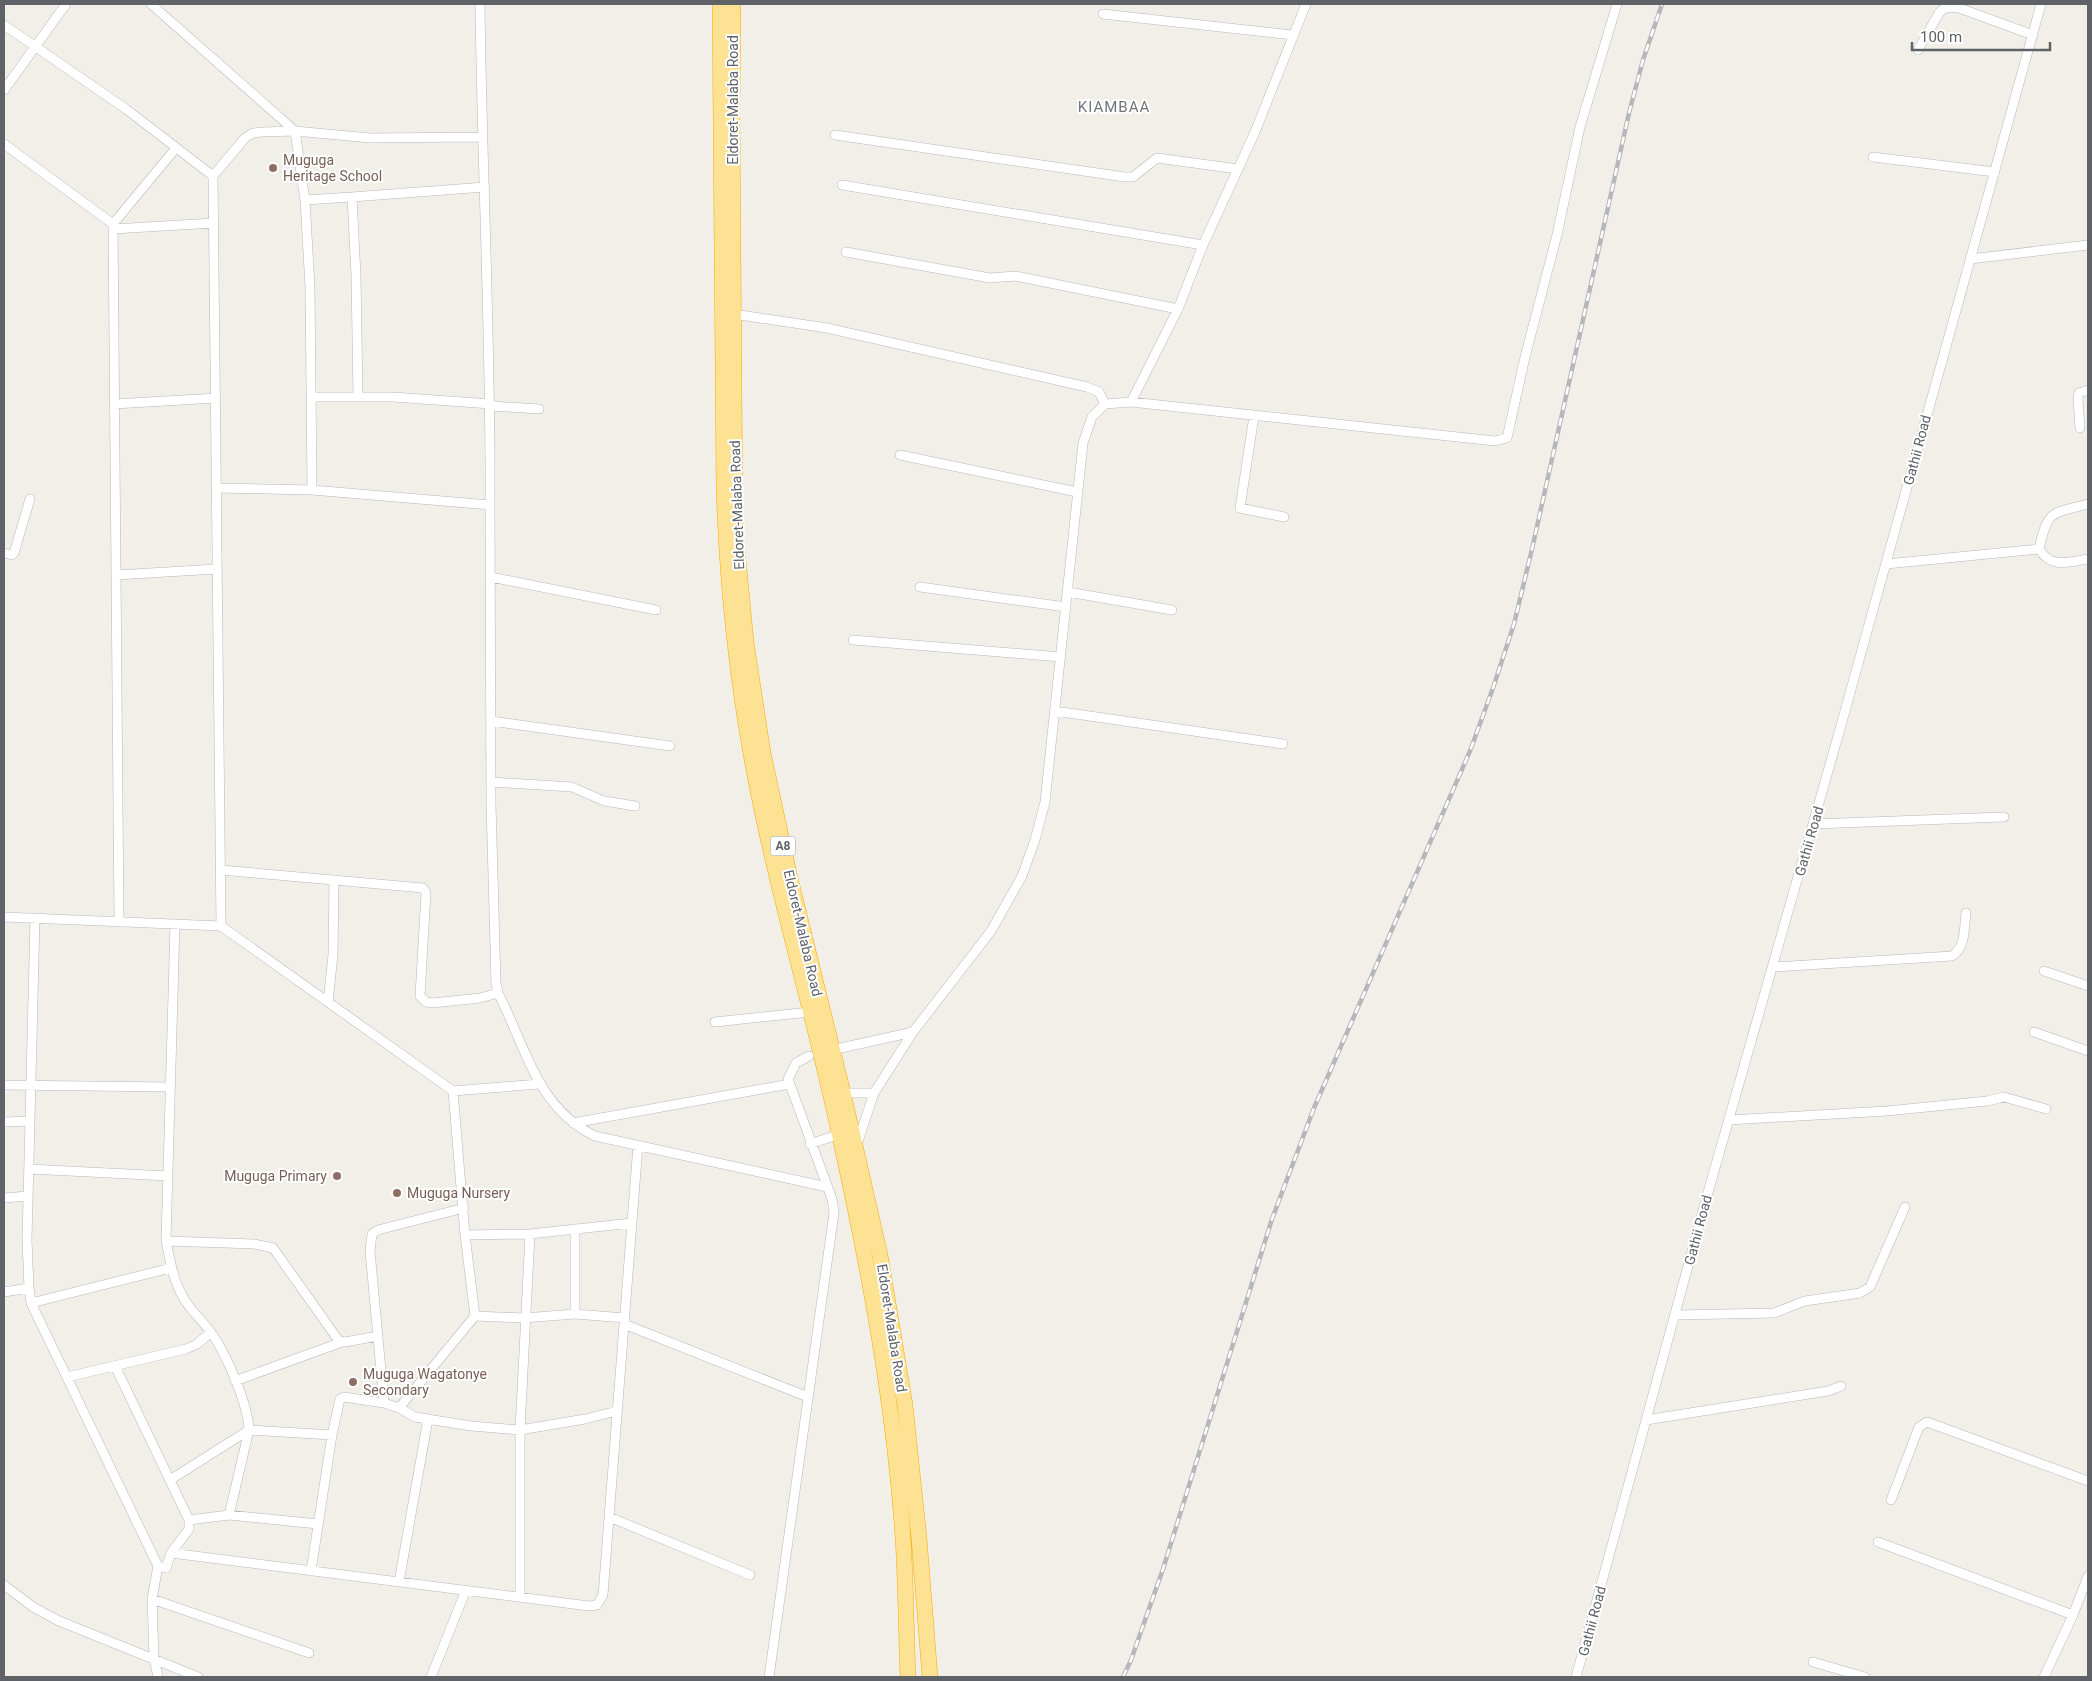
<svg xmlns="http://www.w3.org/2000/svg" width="2092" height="1681" viewBox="0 0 2092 1681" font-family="Roboto,sans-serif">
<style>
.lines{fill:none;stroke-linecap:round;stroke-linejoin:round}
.street-casing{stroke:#b5b8bc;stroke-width:10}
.highway-casing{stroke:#f9ab00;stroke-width:16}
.street{stroke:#fff;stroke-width:9}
.highway{stroke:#fde293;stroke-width:15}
.rail-casing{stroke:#b6b7b8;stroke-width:4.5}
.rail{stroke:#fff;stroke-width:2.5;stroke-dasharray:8;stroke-linecap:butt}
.education-dot{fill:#8d6e63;stroke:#fff;stroke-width:2}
.labels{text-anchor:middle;stroke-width:4;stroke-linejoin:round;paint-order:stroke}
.shield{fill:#fff;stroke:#8f9295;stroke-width:1}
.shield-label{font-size:12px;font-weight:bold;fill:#5f6368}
.street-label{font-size:14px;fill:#5f6368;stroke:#fff}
.education-label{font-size:14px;fill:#785e54;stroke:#fff;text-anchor:start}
.neighbourhood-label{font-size:15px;letter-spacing:1px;fill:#70757a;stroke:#fff}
</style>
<rect width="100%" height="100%" fill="#f1efe8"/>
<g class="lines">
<!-- street casing -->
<g class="street-casing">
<path id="street" d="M151,4L295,131L305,200L310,287L312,490
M1103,14L1293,35
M4,25L126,109L213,176
M1918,50L1939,13C1945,6 1951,7 1959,8L2033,35
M4,90L66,4
M835,135L1125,177H1133L1157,158L1238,169
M4,144L113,224
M1873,157L1995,172
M842,185L1203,245
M305,200L352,197
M113,229L214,223
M846,252L990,278L1015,276L1178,309
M1970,259L2088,245
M733,314L827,328L1087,387L1099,392L1105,404
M358,396L356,276L352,197L485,187
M312,397H393L491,404
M1131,402L1178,309L1203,245L1255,132L1306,4
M114,404L216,398
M491,406L539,409
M1254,416L1240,508L1284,517
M2080,428L2078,399L2079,393L2088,390
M900,455L1077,492
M217,488L312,490L490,505C491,338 482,171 480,4
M2088,504C2051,514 2048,509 2039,549C2051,569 2069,562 2088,559
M490,505L491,804L496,983L498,993C526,1047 536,1107 595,1136L827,1187
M4,553L12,555L14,553L30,499
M1886,564L2039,549
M116,575L217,569
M491,577L656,610
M920,587L1066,607
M1068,592L1172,610
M853,640L1061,657
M1055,711L1283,744
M491,721L670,746
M491,782L572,787L604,801L635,806
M1813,824L2004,817
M221,870L423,888L426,893L420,996L426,1002L433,1003L480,998L498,993
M4,917L221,926L453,1091L539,1084
M35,918L27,1240L29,1288L31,1303L158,1566L152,1599L154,1658L158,1677
M119,922L113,224L176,148
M175,924L166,1241C170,1260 173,1280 183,1297C189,1309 201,1319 209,1330C225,1350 248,1404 249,1430L229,1515
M221,926L213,176L245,138L253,133L262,132L295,131L370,138L481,137
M1773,967L1952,956C1966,947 1964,928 1966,913
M2044,971L2088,986
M328,1002L333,955L334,880
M715,1022L810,1012
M2034,1032L2088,1051
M841,1048L913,1032L991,931L1022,876L1035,840L1045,802L1083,443L1092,417L1105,404L1131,402L1495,441L1507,438L1525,357L1557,235L1580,127L1617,4
M4,1085L170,1087
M843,1093H874
M1729,1120L1887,1111L1987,1101L2004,1097L2046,1109
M4,1122L29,1121
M573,1123L790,1084
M810,1144L840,1134
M857,1144L874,1093L913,1032
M29,1169L168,1176
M4,1198L28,1196
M465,1235L530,1234L632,1223
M166,1241L254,1244L273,1248L339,1341L345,1342L378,1336
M4,1292L29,1288
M31,1303L171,1268
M575,1314V1229
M1675,1315L1774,1313L1805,1301L1860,1293L1870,1287L1905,1207
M475,1316L524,1318L575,1314L625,1318
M624,1324L808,1397
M115,1366L189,1520V1529L171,1553L166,1568L158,1566
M67,1377L186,1349L197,1344L211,1332
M235,1381L342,1342
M384,1403L370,1251L372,1234L378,1230L464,1208
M399,1408L475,1316L465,1235L453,1091
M1646,1420L1828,1391L1841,1386
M170,1480L249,1430L332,1435
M1891,1500L1919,1427L1927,1422L2088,1481
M609,1517L750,1575
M189,1520L229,1515L318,1524
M1878,1542L2073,1615
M171,1553L589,1606L597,1605L603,1595L638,1145
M311,1571L332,1435L340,1399L344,1397L384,1403L399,1408L415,1417L471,1426L520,1430L585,1419L617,1411
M399,1582L428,1419
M4,1585L33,1607L59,1621L198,1677
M520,1597V1430L530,1234
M152,1599L309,1653
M1813,1662L1865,1677
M431,1677L466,1590
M769,1677L834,1213L832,1199L788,1079L796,1063L809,1056
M1576,1677L1709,1189L1840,729L2041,4
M2044,1677L2073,1615L2088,1576"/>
</g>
<!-- highway casing -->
<g class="highway-casing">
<path id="highway" d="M720,4L724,488C727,582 736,673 753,765C776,890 814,1013 840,1137C869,1269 894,1403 903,1538C906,1584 906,1631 908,1677
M733,4L732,112L735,528L746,642L763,753L790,878L843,1093L880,1255L905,1405L919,1538L930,1677"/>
</g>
<!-- street -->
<use href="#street" class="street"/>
<!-- highway -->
<use href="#highway" class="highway"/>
<!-- rail casing -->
<g class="rail-casing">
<path id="rail" d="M1123,1677L1131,1660L1163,1569L1272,1219L1314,1108L1470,751L1493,688L1514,624L1532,549L1629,113L1643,60L1662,4"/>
</g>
<!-- rail -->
<use href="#rail" class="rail"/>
</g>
<!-- markers -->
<g class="education-dot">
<circle cx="273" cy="168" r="5"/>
<circle cx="337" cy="1176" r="5"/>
<circle cx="397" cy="1193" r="5"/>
<circle cx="353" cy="1382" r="5"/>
</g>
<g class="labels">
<!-- shield labels -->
<rect class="shield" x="770.5" y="836.5" width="25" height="19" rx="4"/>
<g class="shield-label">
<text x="783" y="850">A8</text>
</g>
<!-- street labels -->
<g class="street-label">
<text transform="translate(733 100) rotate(-90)" y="5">Eldoret-Malaba Road</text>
<text transform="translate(1917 450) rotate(-75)" y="5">Gathii Road</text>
<text transform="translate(737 505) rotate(-92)" y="5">Eldoret-Malaba Road</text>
<text transform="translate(1809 841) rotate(-74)" y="5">Gathii Road</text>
<text transform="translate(803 933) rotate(77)" y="5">Eldoret-Malaba Road</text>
<text transform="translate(1698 1230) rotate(-75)" y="5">Gathii Road</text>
<text transform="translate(892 1328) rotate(81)" y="5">Eldoret-Malaba Road</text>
<text transform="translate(1592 1621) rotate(-75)" y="5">Gathii Road</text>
</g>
<!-- education labels -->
<g class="education-label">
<text x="283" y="165">Muguga<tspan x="283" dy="16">Heritage School</tspan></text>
<text x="327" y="1181" text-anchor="end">Muguga Primary</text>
<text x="407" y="1198">Muguga Nursery</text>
<text x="363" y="1379">Muguga Wagatonye<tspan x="363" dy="16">Secondary</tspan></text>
</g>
<!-- neighbourhood labels -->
<g class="neighbourhood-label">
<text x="1114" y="112">KIAMBAA</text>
</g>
</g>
<!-- border -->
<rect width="2092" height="1681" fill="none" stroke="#5f6368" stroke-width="10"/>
<!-- scale -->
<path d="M1912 42v8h138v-8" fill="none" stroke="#5f6368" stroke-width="2.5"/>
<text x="1920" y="42" font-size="15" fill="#5f6368" stroke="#ffffff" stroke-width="4" paint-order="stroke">100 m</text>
</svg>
